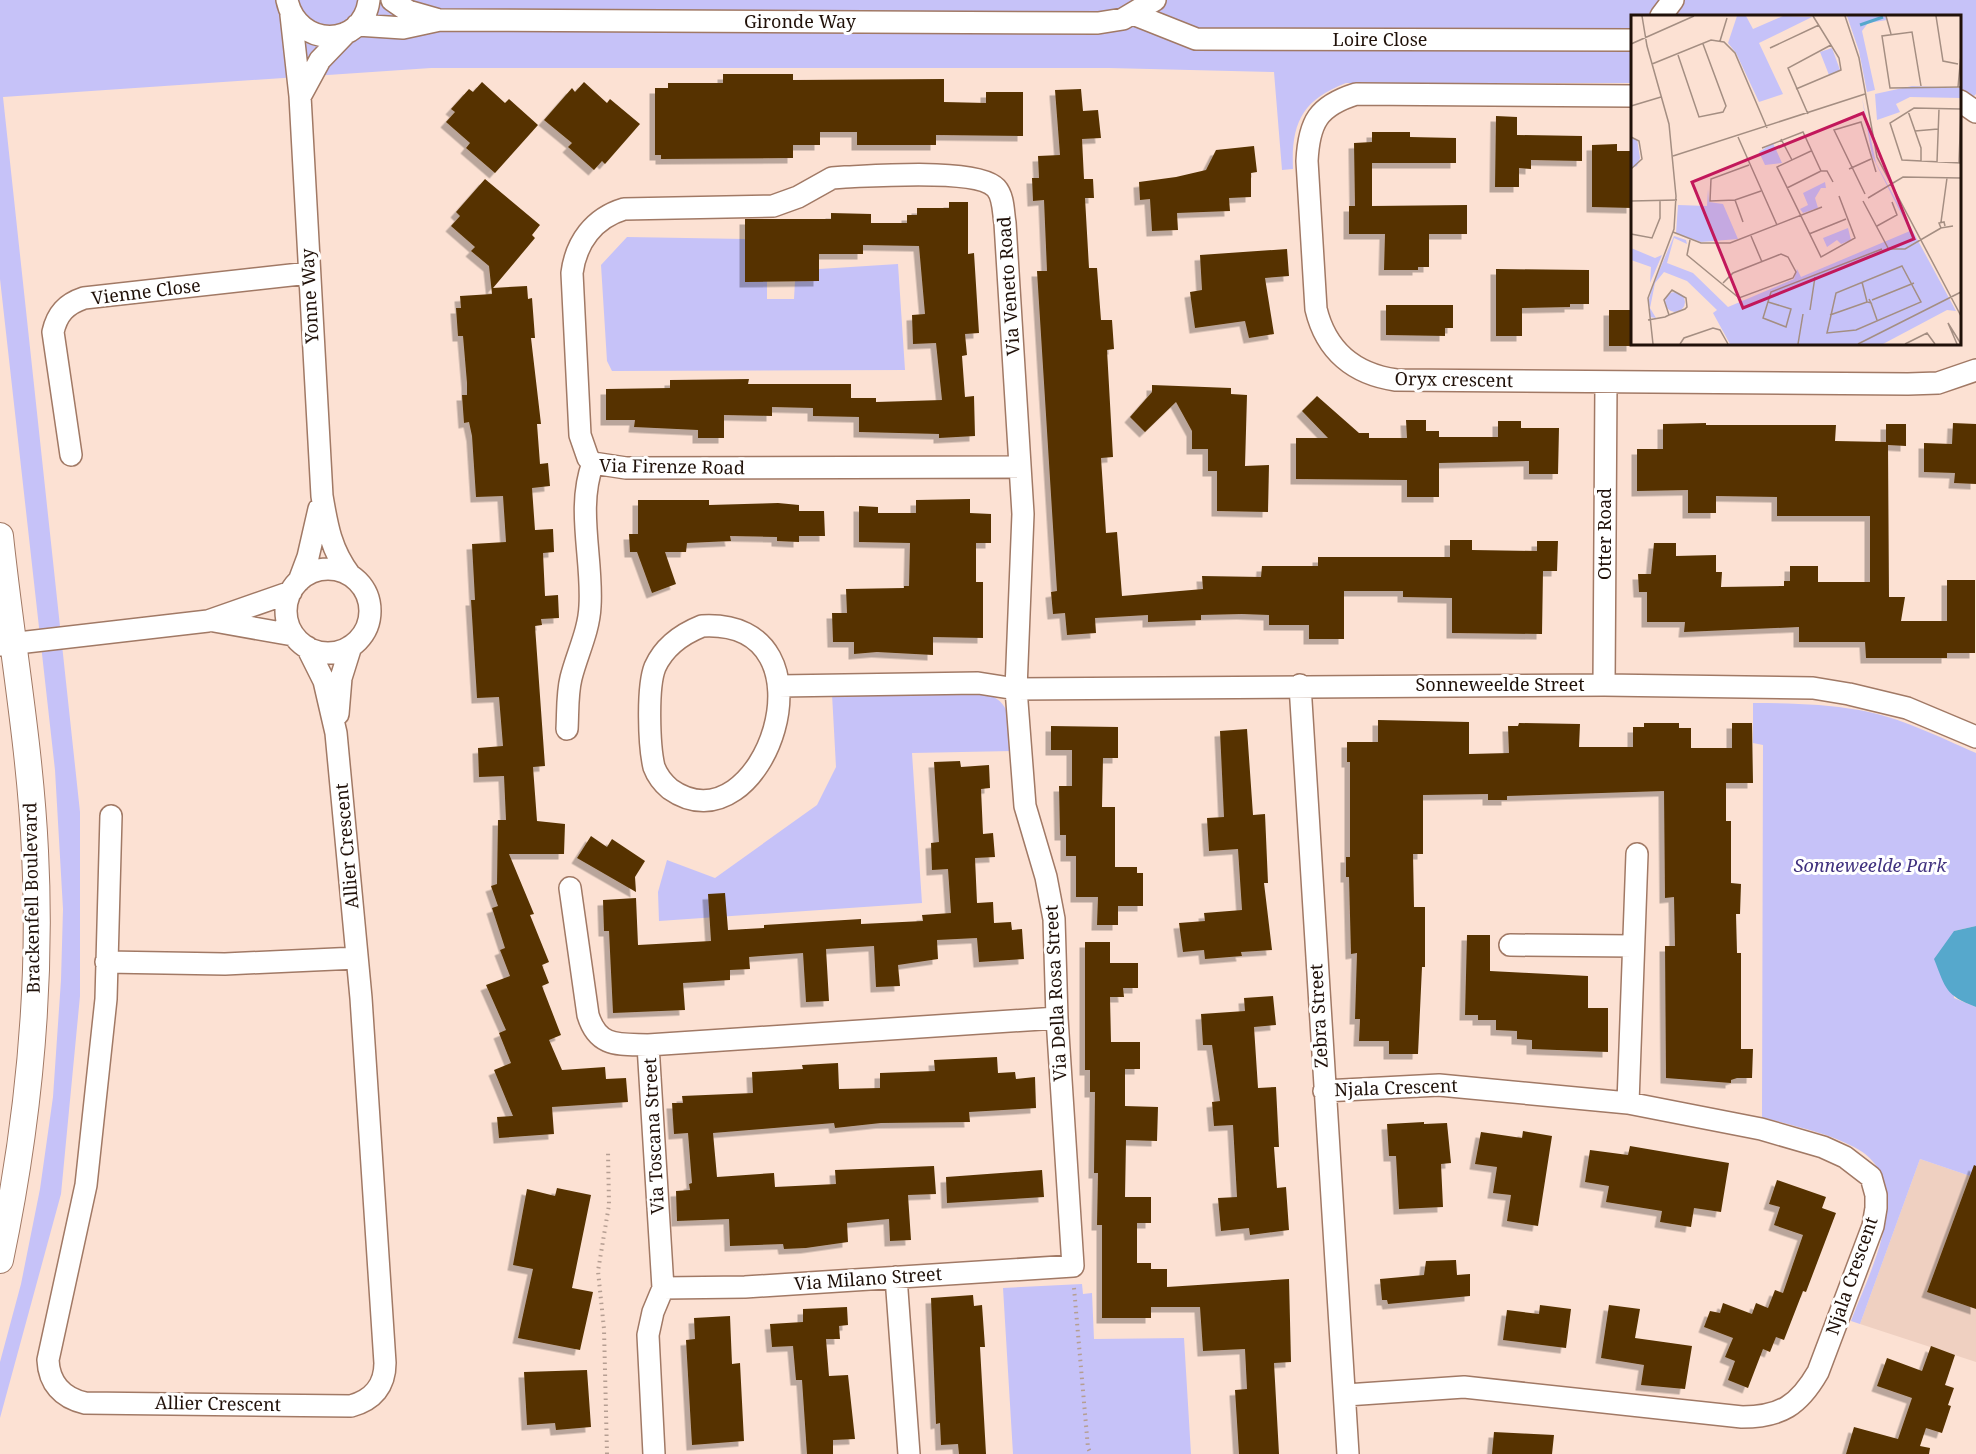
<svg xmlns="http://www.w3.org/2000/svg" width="1976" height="1454" viewBox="0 0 1976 1454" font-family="'Noto Serif',serif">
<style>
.built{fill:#efd0c1}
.green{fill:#c6c2f8}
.water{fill:#56a8cc}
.building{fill:#563302;filter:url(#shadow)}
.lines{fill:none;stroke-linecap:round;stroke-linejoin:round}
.minor-casing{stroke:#a17965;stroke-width:24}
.tertiary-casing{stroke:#a17965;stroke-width:28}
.path{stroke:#b59e92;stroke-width:4;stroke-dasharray:1.5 4.5;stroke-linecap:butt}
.minor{stroke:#fff;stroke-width:21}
.tertiary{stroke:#fff;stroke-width:26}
.labels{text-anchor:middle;stroke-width:6;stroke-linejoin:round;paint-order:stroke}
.street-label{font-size:18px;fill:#201109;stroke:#fff}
.park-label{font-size:18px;font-style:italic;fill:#40317e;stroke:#fff}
.inset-river{fill:none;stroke:#56a8cc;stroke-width:3}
.inset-road{fill:none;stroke:#a48e82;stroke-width:1.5}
.view{fill:#c2185b;fill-opacity:0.15;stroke:#c2185b;stroke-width:3}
.inset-edge{fill:none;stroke:#201109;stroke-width:3}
</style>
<defs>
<filter id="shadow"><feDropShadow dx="-5.5" dy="5.5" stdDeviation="0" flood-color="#0004"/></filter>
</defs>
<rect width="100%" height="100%" fill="#fce1d3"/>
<!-- built -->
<path class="built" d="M1920,1159L1970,1176L1927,1292L1976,1309V1362L1860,1324Z"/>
<!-- green -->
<path class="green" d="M0,0H1976V94L1973,97L1960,89V16H1632V83H1346C1302,100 1291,123 1293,169L1282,170L1274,72L1109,68H431L3,97L80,812V996L61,1194L0,1418V1362L21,1284L40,1189L53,1097L61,980L63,909L55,770L0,279Z
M627,237L745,239L767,281V299H794L795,281H819V269L898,264L905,370L612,371L607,361L601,265Z
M832,694H983C1013,698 1010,727 1012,751L912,753L922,903L659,921L658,892L667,860L715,878L817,805L836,767Z
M1753,703C1789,703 1824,704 1859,710C1900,717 1939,737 1976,753V926L1954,931V998L1976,1007V1178L1920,1159L1860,1324L1851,1321C1869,1272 1920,1181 1854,1147C1826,1132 1792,1126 1762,1117L1763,745L1753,743Z
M1082,1284L1083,1294L1092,1293L1094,1339L1184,1338L1191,1454H1013L1003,1288Z"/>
<!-- water -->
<path class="water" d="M1976,926V1007C1945,995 1946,989 1934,959L1954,931Z"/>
<!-- building -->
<path class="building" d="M723,74H793V80L944,79V102L986,103V92H1023V136L936,135V145H857V132H820V145H793V158L661,159V155H655V88H668V83H723Z
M482,82L505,103L509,99L538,125L495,173L466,148L470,143L446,122L455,112L451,109L469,89L473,92Z
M584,82L607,103L610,99L640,124L605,164L602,161L594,170L568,147L572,143L544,120L572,88L575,92Z
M1081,89L1083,111L1098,110L1101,138L1082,139L1084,179H1093L1094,198H1085L1089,268H1097L1101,320H1112L1114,349L1107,350L1113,457L1101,458L1106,533L1117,532L1122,596L1203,589L1202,576L1261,577L1262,566H1318V557H1450V540H1472V550L1537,551V541H1558L1557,571H1543L1542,634L1452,633V598L1403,597V591H1344V639H1309V625H1269V615L1242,614L1201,615V620L1148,622V615L1095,618L1096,633L1067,635L1065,613L1053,614L1051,592L1057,591L1037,271H1047L1044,200L1033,201L1032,178H1039L1038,156L1060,155L1055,90Z
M1496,116L1517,117V135L1582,136V161L1531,160V169L1519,168V187H1495Z
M1372,132H1410V137L1456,138V163H1372V206L1467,205V234H1429V267H1418V270H1384L1385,234H1349V206H1355L1354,143L1372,142Z
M1617,144V151H1632V208L1592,207V145Z
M1254,146L1257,172L1251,173V197L1229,198L1230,211L1177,213L1178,230L1152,231L1150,199L1140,200L1139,182L1176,177L1206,170L1216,150Z
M485,179L540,225L532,235L535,238L493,288L527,286L528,299L532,298L535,338H531L541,424H537L540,464L548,463L550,486L532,488L535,530L553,529L554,552L543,553L545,596L558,595L559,618L541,619L542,625L535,626L545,766L533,767L537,821L565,824L564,854H509L534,914L530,915L549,962L542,965L549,983L542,986L561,1035L549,1040L562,1070L605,1067L606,1079L626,1078L628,1102L552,1107L554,1134L499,1138L497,1117L513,1116L494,1070L511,1063L499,1033L506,1030L486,985L510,976L500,950L505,948L492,908L498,906L491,886L497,884L498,820H506L504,776L479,777L478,748L503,746L499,697L477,698L471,600H475L472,544L506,542L503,496L476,497L472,436L469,422L464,423L462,395H467V383L463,336H458L456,308H461L460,296L492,294L489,266L471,251L475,247L451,226L460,216L456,212Z
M949,202H968V254L974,253L979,333L965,334L967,355L962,356L965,397L974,396L975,436L939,438V434L859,432V417L813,416V408L772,407V416L724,415V438H698V430L634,427L635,420H606V389L670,388V380L749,379L748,384H851V398H876V402L942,400L936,343L913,344L912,315L925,314L919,246L863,245V254H819V281L745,282V219H831V213L871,214V223H907V215H917V208H949Z
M1287,249L1289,276L1265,278L1274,334L1249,338L1245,321L1195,328L1190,292L1202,290L1200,255Z
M1496,269L1589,270V304H1570V307L1522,308V336H1496Z
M1386,305H1453V328H1445V336L1386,335Z
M1609,310H1632V346H1609Z
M1152,385L1231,388V394L1247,395L1245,466L1269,465L1268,512L1217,511V471H1208V449H1192V431L1176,402L1145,432L1130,417L1152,392Z
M1317,396L1359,433H1369V438H1407L1406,420H1426V431H1439V437H1498V421H1521V428H1559L1558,474H1529V461L1439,463V497H1407V480L1296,479V438H1328L1302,411Z
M1706,423V425H1836L1835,441L1886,442V424H1906V446L1888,445L1889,597H1905L1901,621H1947V580H1975V653H1947V658H1866L1865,642H1799V627L1684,632L1685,622H1647V592H1639L1638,574H1651L1654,543H1676V556L1716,555V572H1722L1721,587L1784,586V581H1790V566H1818V582H1870V516H1777V497L1716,496V513H1688V490L1637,491V449H1663V424Z
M1953,423L1976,424V484L1954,483L1955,473L1924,472V443L1952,444Z
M970,499V513L991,514V543H976V582H983V638L933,637V655L877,652L854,654V642H833L832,613H847L846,589L904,588V586H909L910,543L859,542V506L878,507V513H916V500Z
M638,500H709V505L778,503L799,505V511H824L825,536H799V542L777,541V537L730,536L731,541L687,543L686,552H665L676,584L652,593L637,552H630L629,534H638Z
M1378,720L1469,722V754L1509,753L1508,726H1518L1519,723L1580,724L1579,747H1633V727H1644V723H1679V728H1691V748H1732V723H1752L1753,783H1726V821H1731V883L1741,884L1740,914H1736L1737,953H1741V1049H1753L1752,1078H1737L1731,1080V1083L1666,1078L1665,946H1675L1674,897L1665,898L1664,791L1507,796V800H1488V794L1423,795V854H1413L1414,907H1425V967H1422L1418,1054H1389V1041H1359L1360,1019H1355L1357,953L1351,954L1349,877H1346V857H1350V762H1347V742H1378Z
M1051,726L1118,727V758H1103L1102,807H1115V867H1137V873H1143V906H1118V925H1097L1098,897H1076V856H1066V835H1060L1059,786H1072V750H1051Z
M1247,729L1253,815L1265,814L1268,883H1264L1272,950L1241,952L1242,956L1205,959L1204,950L1183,952L1179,923L1205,921L1204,913L1242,910L1238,849L1209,851L1207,818L1224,817L1220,731Z
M960,761L961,767L989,765L990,788L981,789L983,834L993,833L995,857L975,858L977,903L993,902L994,923L1011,922L1012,930L1022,929L1024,959L979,962L977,938L937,940L938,959L898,965L900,986L876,987L874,946L826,949L829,1001L806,1002L803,953L749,957L750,969L730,970V980L683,983L685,1010L613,1013L609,931H604L603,900L636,898L638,945L711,941L708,894L725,893L728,930L764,928V925L861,919V924L923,921L922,915L951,913L948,869L932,870L931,843L939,842L934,762Z
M591,836L607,847L612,839L645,861L635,877L636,892L577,858Z
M1467,935H1490V971L1588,976V1008H1608V1052L1532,1049V1040L1517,1039V1031L1496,1030V1020H1478V1015H1465Z
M1085,942H1110V963H1138V988H1123L1124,997H1110L1111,1042H1140V1069H1125V1106L1158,1107L1157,1141L1126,1140L1125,1197H1151V1223H1137V1263H1151V1269H1167V1287L1289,1279L1291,1362L1274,1363L1279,1454H1239L1235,1390L1247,1389L1245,1349L1203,1351L1200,1307H1151V1318H1102V1225H1097L1098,1173H1094L1095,1092H1090V1070H1085Z
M1273,996L1276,1025L1254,1027L1258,1088L1276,1087L1279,1147H1274L1277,1188L1286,1187L1289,1230L1250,1235L1249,1228L1221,1231L1218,1198L1237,1197L1233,1125L1214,1126L1212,1102L1220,1101L1212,1045H1203L1201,1014L1245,1011L1244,998Z
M997,1057L998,1073L1015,1072L1016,1079L1035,1077L1036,1108L969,1112L970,1122L881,1123L835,1128L834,1123L713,1133L717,1177L774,1173L775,1187L836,1184L835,1170L934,1166L936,1194L908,1195L911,1240L890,1241L889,1219L847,1223L848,1242L806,1248L784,1249L783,1244L730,1246L729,1219L677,1221L676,1191L690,1190L689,1184L692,1183L688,1133L674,1134L672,1103H683L682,1096L753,1093L752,1072L803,1069L802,1065L838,1063L839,1089L880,1088V1073L935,1071L934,1060Z
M1424,1122V1124L1447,1123L1451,1163L1441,1164L1443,1207L1399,1209L1396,1156H1389L1387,1124Z
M1523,1131L1552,1136L1538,1226L1507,1221L1511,1195L1493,1193L1497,1167L1475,1164L1481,1132L1522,1138Z
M1630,1146L1729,1163L1721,1212L1694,1208L1691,1227L1660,1222L1662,1211L1606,1202L1609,1186L1585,1182L1590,1150L1628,1155Z
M1974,1165L1976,1166V1309L1927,1292Z
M1042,1170L1044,1197L947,1203L946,1177Z
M1777,1180L1826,1197L1822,1208L1836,1213L1806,1292L1803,1291L1784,1340L1776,1337L1770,1352L1763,1349L1748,1388L1728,1380L1735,1361L1725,1357L1733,1338L1704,1327L1710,1311L1720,1313L1723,1303L1752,1314L1756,1303L1768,1308L1775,1290L1783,1293L1803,1235L1774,1225L1780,1207L1769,1204Z
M557,1188L591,1195L572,1288L593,1292L580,1350L518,1338L533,1269L513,1265L527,1189L555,1196Z
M1456,1260L1457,1275L1470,1274V1296L1388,1304L1387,1300H1382L1380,1279L1424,1275L1426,1261Z
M973,1295L974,1306L982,1305L985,1347H980L986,1454H959L958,1444L941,1445L940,1423L936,1424L931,1298Z
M1540,1305L1571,1309L1566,1348L1503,1340L1507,1310L1539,1314Z
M1609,1305L1640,1309L1635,1338L1692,1346L1685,1389L1641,1385L1644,1365L1601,1358Z
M847,1307L848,1325L839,1326L840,1339H826L829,1376L848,1375L855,1439L833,1440V1454H807L802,1380H796L793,1346L772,1347L770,1324L803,1322V1309Z
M730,1316L732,1364L740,1363L744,1441L692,1445L686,1340L695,1339L694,1318Z
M1931,1346L1955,1355L1945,1385L1954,1388L1948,1405L1951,1406L1942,1433L1926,1428L1920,1446L1930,1448L1929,1454H1846L1854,1427L1898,1439L1912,1398L1877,1386L1887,1358L1922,1371Z
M587,1370L591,1427L556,1430L555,1423L527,1425L524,1372Z
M1494,1432L1554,1435L1552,1454H1492Z"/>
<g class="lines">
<!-- minor casing -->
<g class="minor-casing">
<path id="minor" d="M287,0C297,48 363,49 369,0
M392,0L408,11L436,19
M1133,14L1196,39L1632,40
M291,15L300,96L322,496C327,526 331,550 350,575
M1661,16L1673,0
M357,25L403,28L440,20L1098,23L1123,19L1155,0
M301,95L320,60L346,33
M1632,96L1356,94C1318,106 1309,122 1307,161L1316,309C1326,351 1354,374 1396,380L1908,384L1938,383L1976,370
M1960,101L1976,112
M71,455L53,332C57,314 66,304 84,298L309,273
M593,463L588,458L580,435L572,273C576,242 594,218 624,209L773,206L798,197L832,178L845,177C874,176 978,168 996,188C1004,197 1003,212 1005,223L1023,514L1016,689L1025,806L1046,877L1054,919L1057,1018L1073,1266L745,1287L663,1288
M593,463L626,468L1019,467
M286 611a42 42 0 1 1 84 0a42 42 0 1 1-84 0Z
M299,581L308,557L319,509
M214,621L293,635
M702,626C844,618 763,855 670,789C663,783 657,775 654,767C649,746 647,687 655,667C664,647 682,634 702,626Z
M0,645L208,621L291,592
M1300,685L1348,1454
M1604,685L1606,383
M779,686L978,683L1016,689L1604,685L1813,688L1849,694L1907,708L1976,737
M338,714L341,678L351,646
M567,729C568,712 567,694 571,678C577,654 589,631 590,606C593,559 576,508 593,463
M111,816L106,999L86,1185L48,1360C49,1383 62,1398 85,1403L351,1406C373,1400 385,1386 385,1363L361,998L336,733L324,681L307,647
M570,888L588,1015C598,1048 619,1044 648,1045L1057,1018
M1510,945L1633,946
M106,962L225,964L357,958
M648,1045L663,1288L653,1312L648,1335L654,1454
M1324,1091L1439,1085L1628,1103L1761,1129L1823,1147L1845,1157L1871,1177L1876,1195V1208L1873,1226L1818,1372C1799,1405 1781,1417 1742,1417L1464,1387L1346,1395
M1628,1103L1637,854
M896,1277L909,1454"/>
</g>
<!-- tertiary casing -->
<g class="tertiary-casing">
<path id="tertiary" d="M0,536C11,641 30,745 35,851C42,988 28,1126 0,1260"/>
</g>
<!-- path -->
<path class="path" d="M1074,1288L1088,1448L1091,1454
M607,1454L604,1329L598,1271L609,1205L608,1151"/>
<!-- minor -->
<use href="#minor" class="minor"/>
<!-- tertiary -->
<use href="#tertiary" class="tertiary"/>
</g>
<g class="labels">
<!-- street labels -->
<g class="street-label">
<text x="800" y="28">Gironde Way</text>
<text x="1380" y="46">Loire Close</text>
<text transform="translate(1009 286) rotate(-94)" y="6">Via Veneto Road</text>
<text transform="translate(146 292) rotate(-7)" y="6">Vienne Close</text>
<text transform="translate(310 296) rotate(-93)" y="6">Yonne Way</text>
<text transform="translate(1454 380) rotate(1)" y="6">Oryx crescent</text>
<text transform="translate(672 467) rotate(1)" y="6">Via Firenze Road</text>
<text transform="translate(1605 534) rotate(-90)" y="6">Otter Road</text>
<text x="1500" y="691">Sonneweelde Street</text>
<text transform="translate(347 846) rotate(-95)" y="6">Allier Crescent</text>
<text transform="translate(32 898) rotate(-91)" y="6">Brackenfell Boulevard</text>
<text transform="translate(1056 993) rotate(-93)" y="6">Via Della Rosa Street</text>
<text transform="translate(1319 1016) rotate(-93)" y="6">Zebra Street</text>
<text transform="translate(1396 1088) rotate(-2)" y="6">Njala Crescent</text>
<text transform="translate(654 1136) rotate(-93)" y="6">Via Toscana Street</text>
<text transform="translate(1852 1276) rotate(-71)" y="6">Njala Crescent</text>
<text transform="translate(868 1279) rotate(-4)" y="6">Via Milano Street</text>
<text transform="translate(218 1404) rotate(1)" y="6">Allier Crescent</text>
</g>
<!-- park labels -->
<g class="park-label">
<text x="1870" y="872">Sonneweelde Park</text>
</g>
</g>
<!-- overview -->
<g transform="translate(1631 15)">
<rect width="330" height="330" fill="#fce1d3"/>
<path d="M106,1H115L122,14L152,1L181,2L128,28L152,79L128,87L105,38L97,28ZM216,1H254L256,5L237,8L231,16L244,75L236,77L228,36ZM201,33L209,55L198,60L189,37ZM281,71L330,73V83L279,82L265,89L269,97L246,105L244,79ZM231,83L245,148L325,296L316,295L252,329H99L82,298L86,295L56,266L33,257L24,268L19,293L25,303L19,302L18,284L22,270L43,221L55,225L56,229L43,223L36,248L62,258L97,292L163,264L166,254L170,262L279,216L241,141ZM0,123L6,124L9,143L6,151L0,153ZM142,128L151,148L134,150L128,137ZM194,167L195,173H190L184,183L187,193L172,198L169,194L177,190L172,178ZM77,174L78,187L92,189L107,224L70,227L45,218L47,190L76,191ZM217,213L220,225L210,229L206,225L196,232L192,223ZM0,233L24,243L31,240L19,268L20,252L0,245ZM34 287a10 10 0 1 1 20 0a10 10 0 1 1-20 0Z" fill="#c6c2f8"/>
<path class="inset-river" d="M229,10L252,2"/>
<path class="inset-road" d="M11,1L16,31L38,109L45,181L43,214L17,283L22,329M214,1L228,43L246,142L330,301M255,1L260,19M305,1L312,46L327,49M89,26L96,3M0,29L63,1M139,33L188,10M47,40L68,102L92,97L95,91L72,29M21,49L80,25L93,27L104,38L136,113M290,71L281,17L251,21L259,73L330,72M327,72L330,40M165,74L210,55L208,43L182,1M0,91L30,82M330,94L283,93L259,108L271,145L330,148M277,96L290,133V146M177,99L157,53L200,30M284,116L307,114M0,122L8,126L11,144L0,154M107,122L146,210M150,124L161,145M131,133L172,117L190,156M180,136L146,152L190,242L224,223L208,181M42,141L234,79M306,147L308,94M328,148L330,94M118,150L80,164L79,186L104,185L130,176M218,154L240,144M190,156H196L202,167M156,173L190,156M234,179L203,115L230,107L245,157M237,183L272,162L330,163M104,185L112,207M0,186L46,185M232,186L257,233M310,207L316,163M246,211L266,200L261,187M314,211L313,207L308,208L310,213L322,211M42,217L70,228H99L191,192M0,219L21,223L29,203V186M178,219L215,204M120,221L131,247M59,225L56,240L108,283L162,263L165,257L157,242L150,239L102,258L92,268M258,234H274L310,213M271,251L290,287L225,315L196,318L205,278ZM231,267L236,287L240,288L238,284M241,285L283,268M137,287L160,294L155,312L132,303L140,277L251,234M240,288L246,305M179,295L184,262M199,300L236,287M17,305L34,302L38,300L54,294L56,292L55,283L41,275L33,285L38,300M49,329L53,323L82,313L89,315L97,329M167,329L172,299M227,329L330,277M274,329L296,318L304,329M326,329L317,308L330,329"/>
<path class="view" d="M232,98L283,224L112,293L61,167Z"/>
<rect width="330" height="330" class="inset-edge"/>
</g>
</svg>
